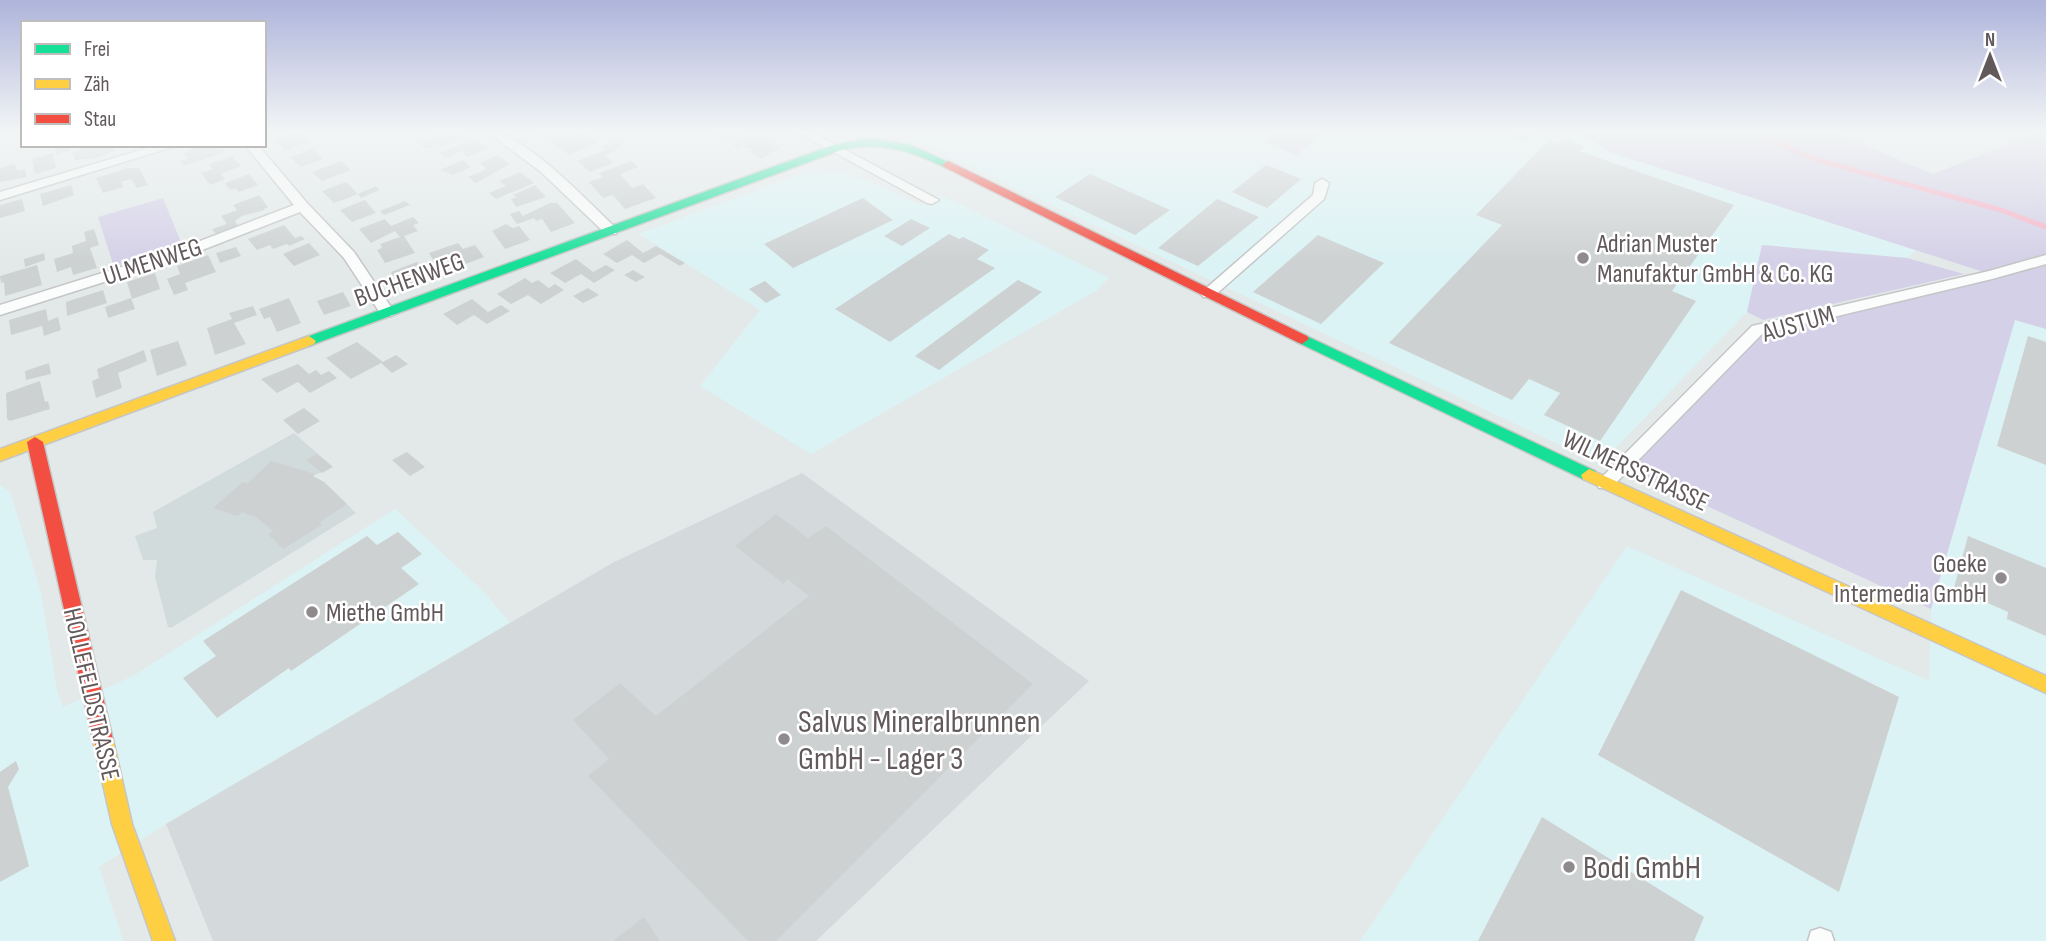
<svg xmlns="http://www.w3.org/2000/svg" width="2046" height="941" viewBox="0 0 2046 941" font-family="'Sofia Sans Condensed',sans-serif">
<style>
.commercial{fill:#dbf3f5}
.industrial{fill:#d4dadb}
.education{fill:#d2dbdc}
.green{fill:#d4d0e7}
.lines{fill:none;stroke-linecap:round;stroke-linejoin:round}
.stream{stroke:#f7b4c8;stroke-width:5}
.building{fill:#cdd1d1}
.street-casing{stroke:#c4c5c6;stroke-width:3}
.fast-casing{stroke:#c5c6c6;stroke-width:3}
.slow-casing{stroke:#c5c6c6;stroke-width:3}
.jam-casing{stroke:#c5c6c6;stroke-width:3}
.street{fill:#fbfcfc;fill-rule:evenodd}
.fast{fill:#16e098;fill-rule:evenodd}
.slow{fill:#ffcf43;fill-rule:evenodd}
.jam{fill:#f24e42;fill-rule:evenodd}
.poi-dot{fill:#8f8b8d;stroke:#fff;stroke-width:2.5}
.labels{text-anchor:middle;stroke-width:5;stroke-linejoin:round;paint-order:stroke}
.poi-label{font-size:26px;fill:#62595b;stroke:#fff;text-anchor:start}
.street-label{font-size:26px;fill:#62595b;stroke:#fff}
.near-poi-label{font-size:32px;fill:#62595b;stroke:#fff;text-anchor:start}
</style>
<rect width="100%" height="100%" fill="#e3e9e9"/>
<!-- commercial -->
<path class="commercial" d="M912,132H1274L1262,140L1297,155L1324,132H1575L1613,153L1916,250L1907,258L1762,245L1747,312L1600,464L912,139Z
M846,172L921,205L941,195L1109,278L1096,291L811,454L700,386L760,310L639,234L804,173Z
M2015,319L2046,329V941H1360L1627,546L1929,681L1931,609Z
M0,485L10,492L41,592L57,691L63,707L133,676L395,509L483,591L510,623L166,824L99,867L123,941H0Z"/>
<!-- industrial -->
<path class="industrial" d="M802,473L1089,681L816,941H213L166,824L614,562Z"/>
<!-- education -->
<path class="education" d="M294,433L333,467L313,476L324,482L356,513L171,628L168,627L155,577L157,560H143L135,536L157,528L153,512Z"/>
<!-- green -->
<path class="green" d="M1274,132H1324L1297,155L1262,141Z
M1575,132H1834L1933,174L2040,132H2046V329L2015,320L1931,609L1622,467L1757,330L1990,274L1613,153Z
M163,198L182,245L114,267L98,217Z
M1762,245L1907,258L1964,274L1763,320L1747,312Z"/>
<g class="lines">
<!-- stream -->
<path class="stream" d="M1753,132L1817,160L2001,210L2046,227"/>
</g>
<!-- building -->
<path class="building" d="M298,132L308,142L285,151L275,140Z
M433,132H469L455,137L460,140L443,147L438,144L426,149L419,143L439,136Z
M538,132H575L564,136L568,139L581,133L599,142L569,155Z
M711,132H748L730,141Z
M1502,132H1540L1523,141Z
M760,136L780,147L762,159L749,152L753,150L743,145L738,148L732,145L748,137L753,140Z
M1566,138L1585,147L1579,151L1734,205L1672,291L1696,301L1600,441L1544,415L1560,393L1529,379L1512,400L1389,343L1502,225L1476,215L1549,140L1558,143Z
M474,139L488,148L468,157L461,151L446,158L440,153Z
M616,141L623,146L605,156L613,163L590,172L577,161L605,150L601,147Z
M54,145H70L71,151L56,155Z
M79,145H112L114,151L96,158L75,160L72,152L81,150Z
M195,145H219L225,152L184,166L181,161L188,159L183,154L196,147Z
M313,149L323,159L301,167L290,157Z
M53,153L56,168L35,174L32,159Z
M498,155L510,164L476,183L468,177L487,169L479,163Z
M232,156L241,166L221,174L225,179L210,185L201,173L213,169L209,164Z
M462,160L471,167L453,175L440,170Z
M342,161L351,170L322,181L312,172Z
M632,161L638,167L620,174L632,188L643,184L656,198L625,209L613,195L603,198L589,182L603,177L599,173Z
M15,164L17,171L25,169L27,177L0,182V168Z
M1266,165L1301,179L1267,208L1232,192Z
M128,168H139L148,185L137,188L131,179L121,182L123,187L103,193L96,178Z
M520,172L534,183L496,199L489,193L506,186L499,181Z
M249,174L258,185L239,192L235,188L230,190L225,183Z
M1090,174L1170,210L1135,235L1055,197Z
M346,182L358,194L376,186L380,190L361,198L358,194L334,203L322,191Z
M71,185L74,195L43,206L40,194Z
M535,185L546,197L516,207L511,199L517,197L513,195Z
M259,195L268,207L264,209L265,210L242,216L235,221L238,226L216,234L212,229L227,224L221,216L237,210L233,205Z
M863,198L893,220L793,268L764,244Z
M22,199L25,211L0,218V205Z
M1217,199L1259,217L1198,266L1158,248Z
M365,200L376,213L352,222L340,210Z
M405,201L410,205L384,215L380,211Z
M550,203H557L575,223L551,232L542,219L536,221L534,218L517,224L510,214L519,211L523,216Z
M413,217L419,223L413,225L418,231L404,236L415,253L385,263L377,250L382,248L380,244L400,237L395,231L371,243L359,229L385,219L391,226Z
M911,219L930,228L902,246L884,236Z
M506,224L513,228L519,226L530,240L505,249L492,231Z
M284,225L295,238L301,236L305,239L289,246L287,244L273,249L270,245L257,250L248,239Z
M94,229L99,245L90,248L97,268L73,275L71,267L57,272L54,259L73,253L72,246L86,241L84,232Z
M949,234L959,239L963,237L989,250L977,259L995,268L890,342L835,309Z
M1318,235L1384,263L1321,324L1253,292Z
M627,240L643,253L656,246L685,263L680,266L660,254L644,263L632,255L617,263L603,254Z
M309,243L320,255L294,266L283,254Z
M458,243L463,249L475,245L484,257L452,269L444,257L434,261L429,253Z
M236,247L241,256L220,263L216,253Z
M44,253L45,260L25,267L24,259Z
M208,255L216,272L185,283L188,290L174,295L167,279L180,274L177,266Z
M576,259L593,272L606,265L615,270L594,283L581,274L565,283L550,273Z
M434,261L441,272L432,276L425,264Z
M417,262L426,278L400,288L391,272Z
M37,265L42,285L5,296L4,282L1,283L0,276Z
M633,270L645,277L636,282L624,275Z
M155,273L160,289L132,299L127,282Z
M525,278L532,283L538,280L549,288L555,284L564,290L541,304L528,295L511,304L497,294Z
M1018,280L1042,292L939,370L915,356Z
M765,281L781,295L766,303L749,289Z
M588,288L599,295L583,303L573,296Z
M103,290L107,303L67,316L66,302Z
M343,292L351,306L324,315L317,301Z
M131,298L135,309L108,318L105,307Z
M289,298L301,323L277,332L270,317L264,319L259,309Z
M472,299L488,312L501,305L510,311L487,324L474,315L457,325L443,314Z
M253,306L257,315L234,323L246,344L215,355L207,328L232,319L229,313Z
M46,309L48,321L58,317L61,330L44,336L42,326L11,335L9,320Z
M2028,336L2046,342V465L1997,446Z
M178,341L187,365L157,376L150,350Z
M357,342L383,362L351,379L326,358Z
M144,350L147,361L118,373L122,388L96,398L92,381L99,378L97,369Z
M396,355L408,364L392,373L381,363Z
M49,363L51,374L26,380L25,371Z
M298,364L309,374L316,370L321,375L329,371L337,378L310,393L298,382L277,393L261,379Z
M40,381L45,402L48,401L50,409L10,421L7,419L6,393Z
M304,408L320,421L298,434L283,420Z
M407,452L425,467L410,476L392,460Z
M317,454L333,467L322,473L306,460Z
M271,461L315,474L312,476L324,482L347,504L320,522L322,525L283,549L268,534L273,531L256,517L242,512L238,516L213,508L243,482L248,483Z
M776,514L808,538L826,526L1033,684L776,941H748L588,776L609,759L573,720L620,683L656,716L809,596L787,579L784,584L735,546Z
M398,532L422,554L401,568L419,584L291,671L289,668L217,718L183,678L216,656L203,641L367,536L377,545Z
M1968,536L2046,568V636L2007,619L2008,612L1954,588Z
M1681,590L1899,697L1839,892L1598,755Z
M16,761L19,769L8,787L29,866L0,882V772Z
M1542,817L1704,917L1694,941H1478Z
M644,917L660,941H613Z"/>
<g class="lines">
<!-- street casing -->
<g class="street-casing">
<path id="street" d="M487,132C522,130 589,203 616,228V234H606L540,171Z
M797,132H812L939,200L932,204L927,203Z
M158,145H179L0,200V192Z
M245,145H258L307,203L354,252L395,313L392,316H382L344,258L300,212L192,254L0,315V305L182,248L294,205Z
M1322,179L1329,183L1324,199L1213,297H1203L1201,294L1203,291L1313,195L1315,183Z
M2046,255V264L1992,279L1762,334L1611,488H1599L1596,483L1752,326L1989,271Z
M1820,928L1831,932L1834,941H1808L1811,931Z"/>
</g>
<!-- fast casing -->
<g class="fast-casing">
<path id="fast" d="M868,138L911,145L954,165L948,169L944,167C909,150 880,141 841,150L314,344L309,346L302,341L304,338L833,145Z
M1302,334L1595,471L1597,475L1595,479H1583L1297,342L1295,339L1297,336Z"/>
</g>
<!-- slow casing -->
<g class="slow-casing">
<path id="slow" d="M309,336L316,341L314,344L0,461V449Z
M1589,469L2046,676V693L1583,479L1581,475Z
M103,731L110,734L113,740L132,824L175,941H153L112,824L93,740L96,734Z"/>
</g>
<!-- jam casing -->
<g class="jam-casing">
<path id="jam" d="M948,161L1307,336L1309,339L1302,344L1297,342L944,167L942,165Z
M35,437L43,442L113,740L110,746L103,749L96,746L93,740L27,442Z"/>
</g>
<!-- street -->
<use href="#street" class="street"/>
<!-- fast -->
<use href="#fast" class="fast"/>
<!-- slow -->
<use href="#slow" class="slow"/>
<!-- jam -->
<use href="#jam" class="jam"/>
</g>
<!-- sky -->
<linearGradient id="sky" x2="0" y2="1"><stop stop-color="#aeb4db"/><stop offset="0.5" stop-color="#f2f5f5"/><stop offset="1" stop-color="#f2f5f5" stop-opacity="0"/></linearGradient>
<rect width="2046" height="263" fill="url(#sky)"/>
<!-- markers -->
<g class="poi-dot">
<circle cx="1583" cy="258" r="7"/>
<circle cx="2001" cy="578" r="7"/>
<circle cx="312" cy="612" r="7"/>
<circle cx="784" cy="739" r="7"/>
<circle cx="1569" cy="867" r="7"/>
</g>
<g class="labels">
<!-- poi labels -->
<g class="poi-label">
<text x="1597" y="252">Adrian Muster<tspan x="1597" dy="30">Manufaktur GmbH &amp; Co. KG</tspan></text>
<text x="1987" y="572" text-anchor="end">Goeke<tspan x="1987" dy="30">Intermedia GmbH</tspan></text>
<text x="326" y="621">Miethe GmbH</text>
</g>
<!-- street labels -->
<g class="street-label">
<text transform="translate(152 261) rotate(-18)" y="9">ULMENWEG</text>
<text transform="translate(409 279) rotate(-20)" y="9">BUCHENWEG</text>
<text transform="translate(1798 323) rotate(-16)" y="9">AUSTUM</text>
<text transform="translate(1636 470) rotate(25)" y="9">WILMERSSTRASSE</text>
<text transform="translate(92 694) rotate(77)" y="9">HOLLEFELDSTRASSE</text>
</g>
<!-- near-poi labels -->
<g class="near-poi-label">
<text x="798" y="732">Salvus Mineralbrunnen<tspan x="798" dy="37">GmbH - Lager 3</tspan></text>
<text x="1583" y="878">Bodi GmbH</text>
</g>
</g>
<!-- legend -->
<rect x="21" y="21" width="245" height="126" fill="#ffffff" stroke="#c0bdbd" stroke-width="2"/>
<rect x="35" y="44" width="35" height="10" fill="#16e098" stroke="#c0bdbd" stroke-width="2"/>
<text x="84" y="56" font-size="21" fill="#62595b">Frei</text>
<rect x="35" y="79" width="35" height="10" fill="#ffcf43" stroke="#c0bdbd" stroke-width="2"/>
<text x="84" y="91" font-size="21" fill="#62595b">Zäh</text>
<rect x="35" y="114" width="35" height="10" fill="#f24e42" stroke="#c0bdbd" stroke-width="2"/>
<text x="84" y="126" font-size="21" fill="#62595b">Stau</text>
<!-- north arrow -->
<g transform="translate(1990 56)" stroke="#ffffff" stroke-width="5" paint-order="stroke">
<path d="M0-5L12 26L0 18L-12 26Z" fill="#62595b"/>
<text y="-10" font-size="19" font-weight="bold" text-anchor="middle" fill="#62595b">N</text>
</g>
</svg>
